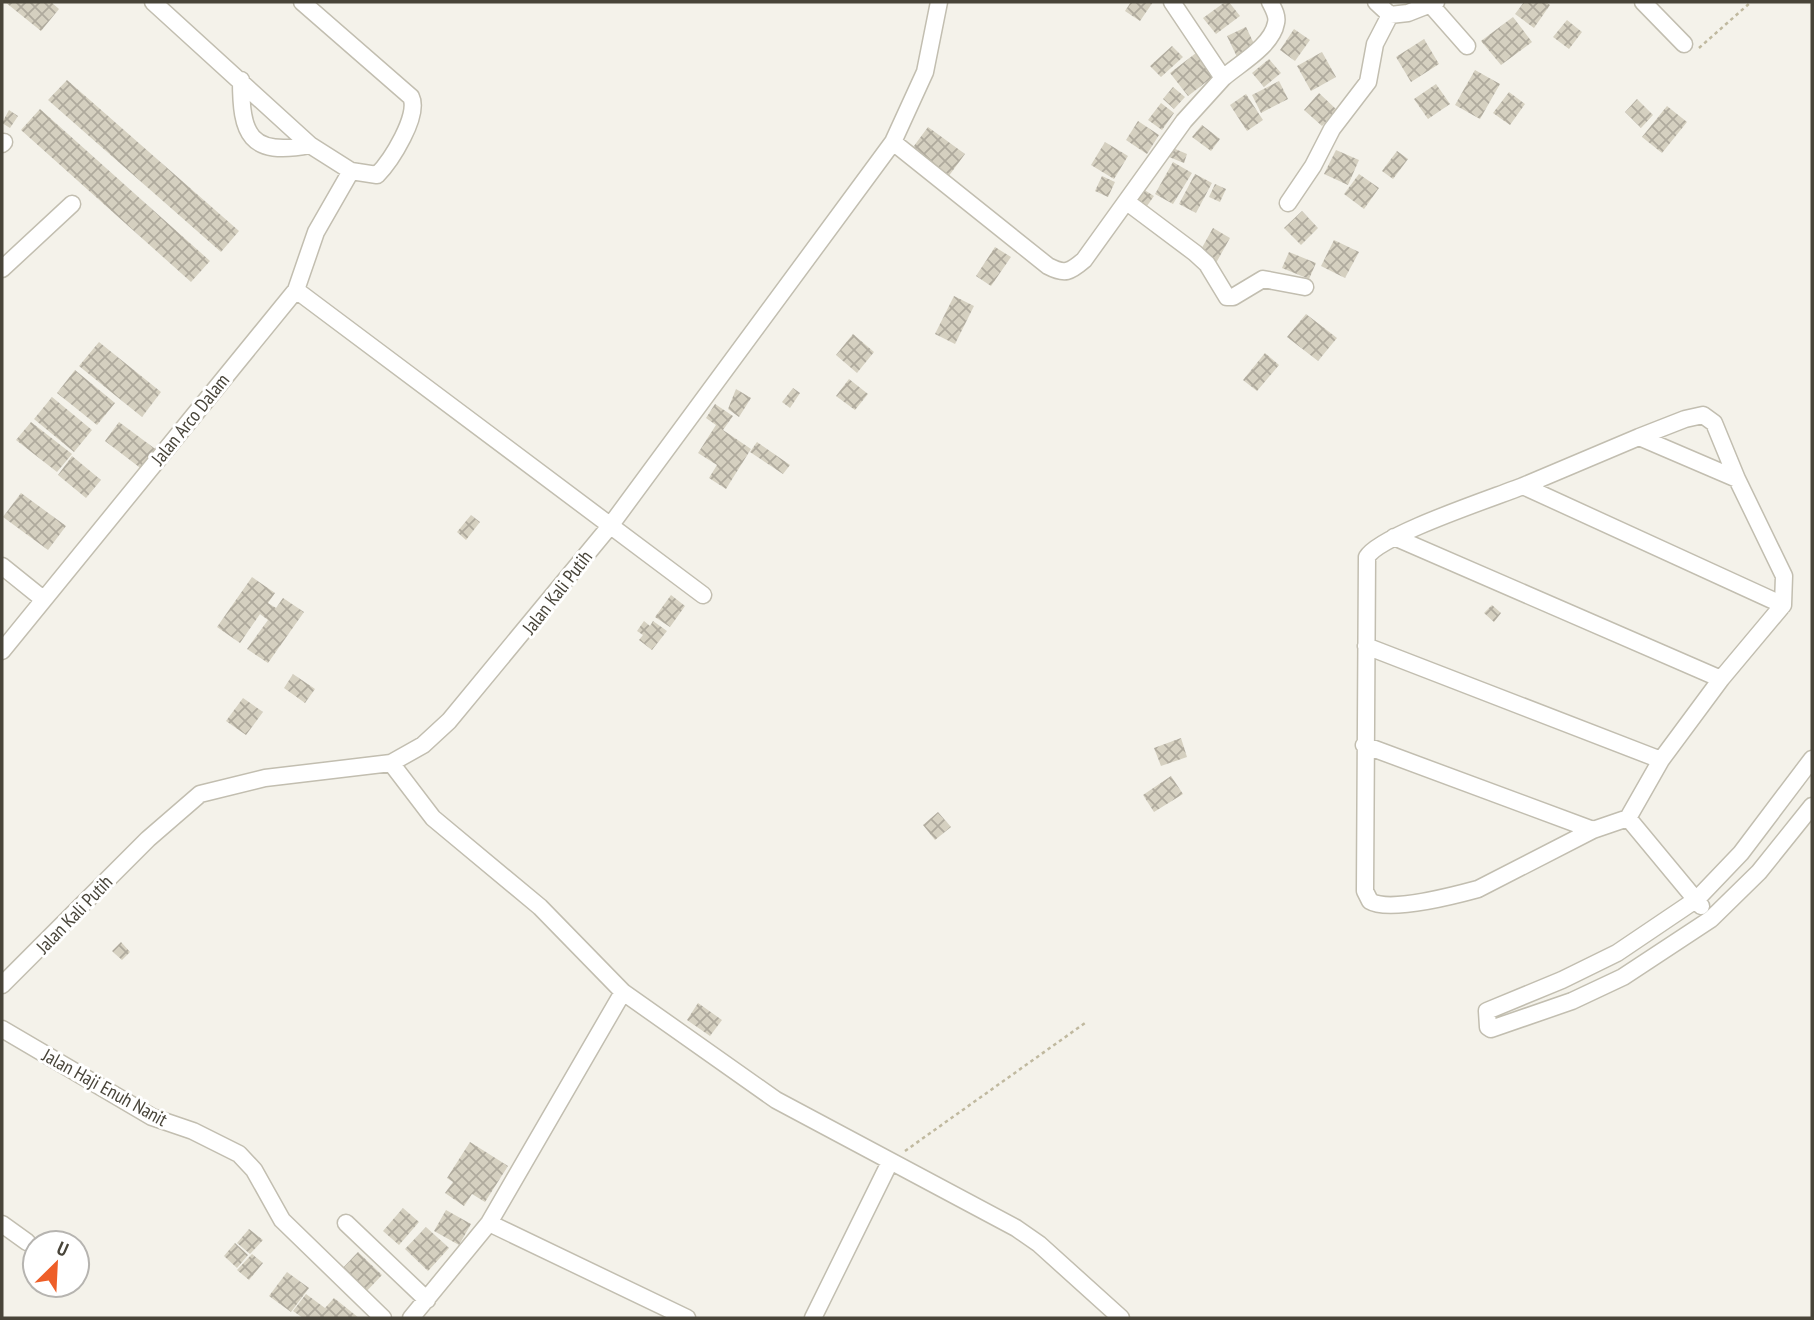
<svg xmlns="http://www.w3.org/2000/svg" width="1814" height="1320" viewBox="0 0 1814 1320" font-family="'PT Sans Narrow',sans-serif">
<style>
.building{fill:url(#building-cross-hatch)}
.lines{fill:none;stroke-linecap:round;stroke-linejoin:round}
.minor-casing{stroke:#c2beb0;stroke-width:19}
.path{stroke:#c0b99f;stroke-width:2.5;stroke-dasharray:3.5 3.5;stroke-linecap:butt}
.minor{stroke:#fff;stroke-width:16}
.labels{text-anchor:middle;stroke-width:6;stroke-linejoin:round;paint-order:stroke}
.street-label{font-size:19px;fill:#484439;stroke:#fff}
</style>
<defs>
<pattern id="building-cross-hatch" width="8" height="8" patternUnits="userSpaceOnUse" patternTransform="scale(1.75)"><rect width="8" height="8" fill="#d5d0c0"/><path d="M0 0l8 8M0 8l8-8" fill="none" stroke="#afaa9d"/></pattern>
</defs>
<rect width="100%" height="100%" fill="#f4f2ea"/>
<!-- building -->
<path class="building" d="M5,2H51L59,9L41,31Z
M1131,2H1153L1140,21L1125,11Z
M1225,2H1229L1240,16L1216,34L1203,18Z
M1524,2H1546L1550,5L1534,28L1515,14Z
M1513,17L1532,42L1501,65L1481,41Z
M1567,20L1582,32L1569,49L1553,37Z
M1246,27L1256,48L1237,57L1227,36Z
M1294,29L1310,40L1295,61L1280,50Z
M1424,39L1439,64L1411,82L1396,57Z
M1172,46L1183,57L1161,77L1150,66Z
M1322,52L1336,77L1311,91L1297,66Z
M1196,53L1214,76L1188,96L1170,73Z
M1269,59L1281,73L1264,87L1252,73Z
M1475,70L1500,84L1480,119L1455,105Z
M67,80L239,231L221,252L48,100Z
M1279,81L1288,99L1261,113L1252,95Z
M1436,84L1450,104L1428,119L1414,99Z
M1173,87L1185,97L1174,109L1163,99Z
M1509,92L1525,104L1510,125L1493,113Z
M1319,93L1337,110L1322,126L1304,110Z
M1246,94L1263,120L1247,131L1230,105Z
M1637,99L1653,115L1641,128L1625,112Z
M1161,103L1174,113L1162,130L1148,120Z
M1667,106L1687,122L1662,153L1642,137Z
M40,109L210,261L191,282L21,130Z
M9,110L18,116L10,128L2,123Z
M1138,121L1159,135L1147,154L1126,140Z
M1202,125L1220,139L1211,151L1192,137Z
M928,127L965,154L948,177L911,150Z
M1105,142L1128,156L1114,179L1091,165Z
M1173,148L1187,154L1184,163L1169,157Z
M1336,150L1359,160L1348,185L1324,174Z
M1397,151L1408,159L1393,179L1382,171Z
M1173,162L1192,173L1173,204L1155,194Z
M1195,174L1212,183L1196,213L1179,204Z
M1359,174L1379,188L1364,209L1344,194Z
M1102,176L1115,182L1108,197L1095,191Z
M1215,184L1226,189L1220,202L1209,197Z
M1138,186L1154,196L1147,206L1132,196Z
M1302,211L1318,228L1301,245L1284,228Z
M1213,228L1230,238L1216,263L1199,253Z
M1334,240L1359,252L1345,278L1321,266Z
M995,247L1011,257L991,286L976,276Z
M1289,252L1316,263L1309,279L1282,268Z
M954,296L974,306L955,344L935,334Z
M1306,314L1337,338L1318,361L1287,337Z
M853,334L874,352L857,373L836,355Z
M99,342L161,392L142,417L79,366Z
M1265,353L1279,365L1257,391L1243,380Z
M75,370L115,403L97,425L57,393Z
M849,379L868,394L855,410L836,396Z
M793,388L800,393L790,408L782,402Z
M736,389L751,398L739,417L728,409Z
M52,397L92,430L74,452L34,419Z
M715,404L733,416L723,430L751,449L726,489L709,478L717,465L698,453L716,425L706,418Z
M31,422L72,454L57,472L16,440Z
M119,422L158,451L143,470L105,441Z
M757,442L790,465L783,474L750,452Z
M72,456L101,480L86,498L58,475Z
M21,493L66,526L48,550L3,517Z
M471,515L480,522L466,540L457,532Z
M252,577L275,593L268,603L276,608L283,598L304,612L268,663L247,649L268,620L260,614L240,643L217,627Z
M671,595L685,606L670,627L655,617Z
M1492,605L1501,613L1494,622L1484,613Z
M644,621L650,626L653,621L667,631L652,650L639,640L643,635L637,631Z
M293,674L315,689L305,703L284,688Z
M243,698L263,712L246,735L226,721Z
M1181,738L1187,757L1161,766L1154,748Z
M1171,776L1183,794L1154,812L1143,795Z
M938,812L951,827L935,840L923,825Z
M121,942L130,952L122,960L112,951Z
M698,1003L722,1020L710,1036L687,1020Z
M470,1142L508,1166L485,1202L472,1194L464,1206L445,1193L453,1182L447,1178Z
M403,1208L419,1222L399,1245L383,1231Z
M446,1210L471,1224L459,1245L434,1231Z
M426,1227L449,1248L428,1271L405,1249Z
M249,1229L263,1240L250,1254L237,1243Z
M235,1243L248,1255L237,1268L224,1256Z
M358,1252L382,1275L363,1295L339,1272Z
M252,1254L263,1263L249,1280L237,1270Z
M287,1272L309,1288L291,1312L269,1296Z
M306,1294L325,1308L334,1298L359,1318H303L293,1311Z"/>
<g class="lines">
<!-- minor casing -->
<g class="minor-casing">
<path id="minor" d="M153,2L310,145L351,171L377,175C391,161 420,115 411,97L302,2
M1172,2L1223,78C1239,64 1272,46 1276,23C1278,16 1273,8 1270,2
M1376,2L1390,15L1408,13L1436,2
M1643,2L1684,44
M1430,4L1467,46
M241,80C241,134 249,157 310,145
M893,142L1048,266C1065,275 1070,272 1084,260L1184,121L1223,78
M2,144L4,142
M1127,202L1195,253L1207,264L1227,297H1233L1263,279L1305,287
M1288,203L1313,166L1332,129L1368,82L1375,44L1390,15
M2,269L72,204
M296,290L703,595
M1639,437L1685,419L1703,415L1714,423L1737,479
M1523,486C1493,498 1380,535 1367,557L1365,891L1370,901C1389,913 1456,895 1478,889L1593,830
M1394,537L1721,679L1661,760
M2,566L43,599
M1366,646L1661,760L1628,818
M2,651L296,290L316,232L351,171
M1721,679L1783,605L1784,576L1737,479L1639,437L1523,486L1783,605
M1364,745L1593,830L1628,818L1701,906
M1812,759L1741,853L1697,899L1617,953L1562,980L1487,1011L1488,1027L1491,1029L1572,1001L1623,977L1711,919L1759,872L1812,806
M391,763L433,818L540,907L623,992L776,1100L1016,1228L1039,1244L1121,1318
M2,985L148,839L200,794L265,778L391,763L423,745L449,721L610,526L893,142L925,72L939,2
M2,1029L152,1117L193,1131L239,1154L254,1170L282,1220L383,1318
M346,1223L427,1300
M489,1223L687,1318
M2,1224L27,1242
M411,1318L489,1223L623,992
M813,1318L890,1162"/>
</g>
<!-- path -->
<path class="path" d="M1699,48L1751,2
M905,1151L1085,1023"/>
<!-- minor -->
<use href="#minor" class="minor"/>
</g>
<g class="labels">
<!-- street labels -->
<g class="street-label">
<text transform="translate(190 419) rotate(-51)" y="7">Jalan Arco Dalam</text>
<text transform="translate(557 592) rotate(-52)" y="7">Jalan Kali Putih</text>
<text transform="translate(74 914) rotate(-46)" y="7">Jalan Kali Putih</text>
<text transform="translate(105 1087) rotate(29)" y="7">Jalan Haji Enuh Nanit</text>
</g>
</g>
<!-- border -->
<rect width="1814" height="1320" fill="none" stroke="#484439" stroke-width="7"/>
<!-- north arrow -->
<g transform="translate(56 1264) rotate(24)"><circle r="33" fill="#ffffff" stroke="#b6b4b0" stroke-width="2"/>
<path d="M0-5L12 26L0 18L-12 26Z" fill="#ee5e28"/>
<text y="-10" font-size="19" font-weight="bold" text-anchor="middle" fill="#484439">U</text>
</g>
</svg>
